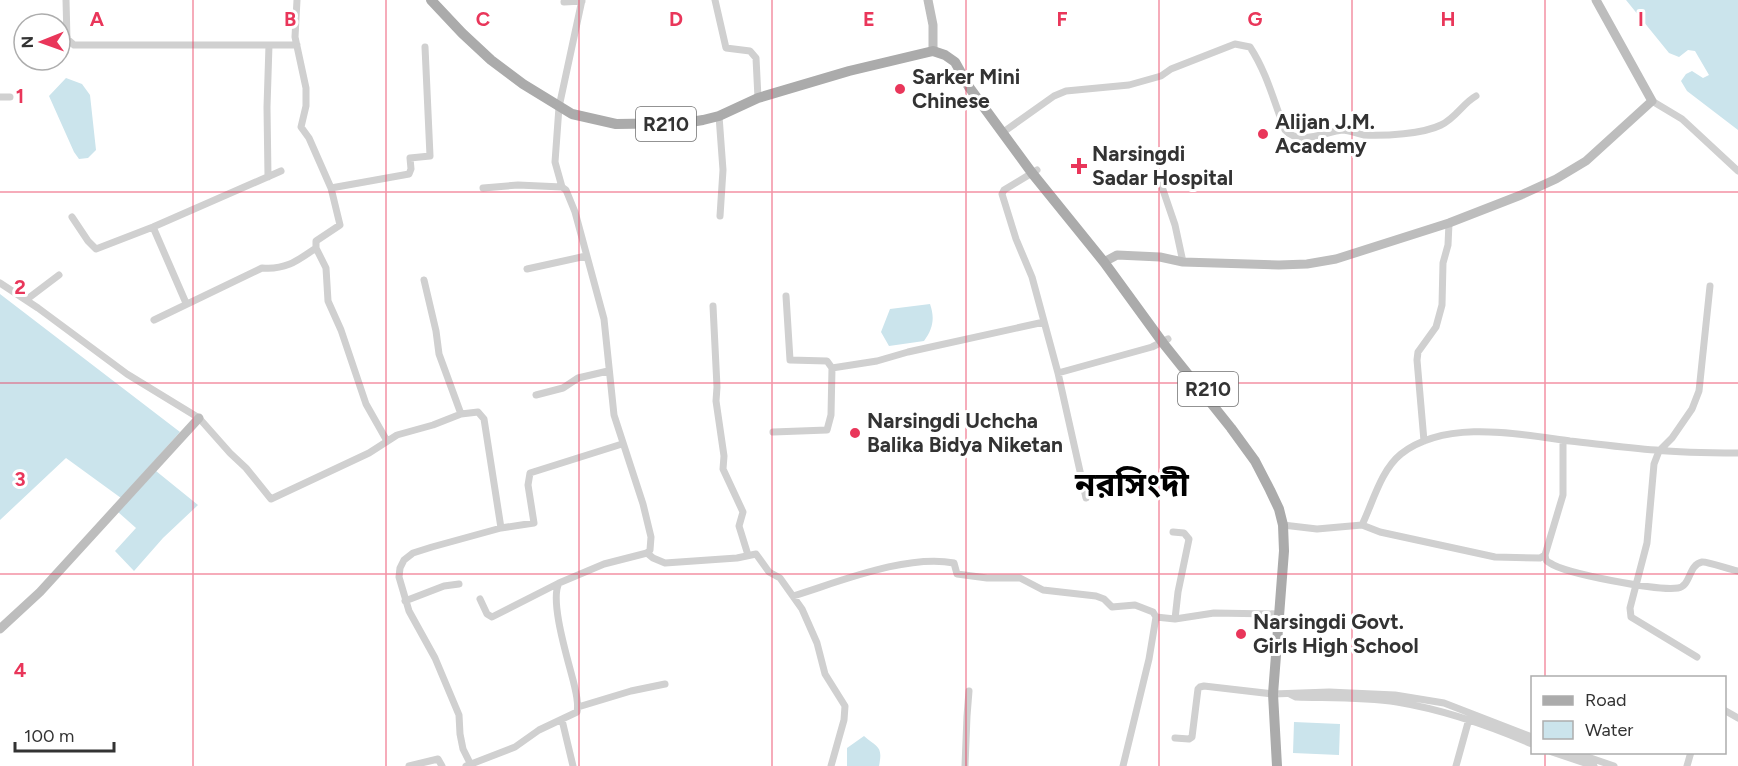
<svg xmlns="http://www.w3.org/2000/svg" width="1738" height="766" viewBox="0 0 1738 766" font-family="Figtree,'Noto Sans Bengali',sans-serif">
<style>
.water{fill:#cbe4ec}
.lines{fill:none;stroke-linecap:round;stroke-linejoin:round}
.street{stroke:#d0d0d0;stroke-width:7}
.secondary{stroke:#bdbdbd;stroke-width:9}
.primary{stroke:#ababab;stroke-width:10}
.grid{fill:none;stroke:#e9365a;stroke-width:1.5;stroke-opacity:0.55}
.poi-dot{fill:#e9365a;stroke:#fff;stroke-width:2}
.labels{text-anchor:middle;stroke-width:6;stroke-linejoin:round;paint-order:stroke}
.shield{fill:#fff;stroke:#707070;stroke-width:1.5}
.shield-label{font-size:20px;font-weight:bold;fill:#333}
.poi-label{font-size:21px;font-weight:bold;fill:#333;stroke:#fff;text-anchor:start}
.town-label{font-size:33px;font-weight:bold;fill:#000;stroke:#fff}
.grid-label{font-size:20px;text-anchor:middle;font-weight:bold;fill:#e9365a;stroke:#fff;stroke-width:6;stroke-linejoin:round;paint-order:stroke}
</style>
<rect width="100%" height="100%" fill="#fff"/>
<!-- water -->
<path class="water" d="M1626,0H1738V130L1687,91L1681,81L1686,74L1692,71L1703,78L1709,75L1695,51L1688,50L1679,57L1669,53Z
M66,78L82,84L90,95L96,150L88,158L79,159L74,152L49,96Z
M0,294L180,432L121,498L66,458L0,520Z
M930,304C935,318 933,329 924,341L889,346L881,332L890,309Z
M156,471L198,505L163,538L134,571L115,551L136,528L118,512Z
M1294,722L1340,724L1339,755L1293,753Z
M864,736C878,748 883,746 879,766H847V748Z"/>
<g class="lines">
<!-- street -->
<path class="street" d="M66,0L67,39L74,45H297
M297,0L295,37L306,88V106L301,127L309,138L331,188L340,225L316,241V248
M715,0L726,48L750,51L756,58L758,98
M564,2L582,1
M0,97H10
M1652,101L1682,119L1738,171
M719,116L723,170L720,216
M1002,133L1054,96L1066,91L1129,85L1161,76L1171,69L1235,44L1250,47C1267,73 1274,102 1285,130C1299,146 1325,132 1342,130C1350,130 1357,134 1364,135C1385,136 1423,134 1441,125C1456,118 1463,103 1476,96
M1037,170L1004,190L1002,194L1016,239L1032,277L1058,373L1086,498
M268,177L267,107L269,45
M1161,184L1175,225L1183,262
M331,188L409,174L411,169L410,158L430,156L425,47
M483,188L518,185L562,187
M72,217L88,241L96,249L153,227L281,171
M153,227L186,303
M527,269L586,256
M424,280L436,331L439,354L461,414
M0,283L38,308L127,374L199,418L230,453L246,468L271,499L369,453L397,435L433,425L461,414L478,412L484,419L501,528
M786,296L790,360L827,361L832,368
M26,300L59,275
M713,306L717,387L716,401L724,456L723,469L743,512L739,526L748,555
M154,320L262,268C286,270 297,261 316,248L326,268L328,301L341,330L366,404L387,441
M1058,373L1152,347L1168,339
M536,395L563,388L578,378L608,371
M773,432L827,430L831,415L832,368L877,361L908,352L1044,322
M1424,441L1417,360L1418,352L1436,327L1442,305L1443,263L1448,245L1449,223
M1283,525L1317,529L1362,525C1373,502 1381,470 1401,454C1446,419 1518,434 1570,441C1598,444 1627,448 1656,450C1683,453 1711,453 1738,453
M1362,525L1380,532L1495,557L1540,558L1545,555C1546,560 1545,560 1550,563C1566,574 1658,591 1678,588C1691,586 1688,565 1702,562C1707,561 1730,570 1738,571
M1173,532L1184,533L1189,539L1178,592L1175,619
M647,553L653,558L665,563L737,558L756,554L769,572L780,578L802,609L817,643L825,674L845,706L844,720L831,766
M1545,555L1563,495V440
M793,596C839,582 906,554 954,563L957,574L987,578H1020L1043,590L1096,596L1104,599L1112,607L1135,605L1153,612L1156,617L1149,659L1123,766
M480,599L487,614L492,617L559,583
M405,601L444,586L459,584
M1156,617L1175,619L1214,613L1280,614
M1697,657L1631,617L1630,608L1647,543L1654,464L1659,451L1672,438L1692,409L1699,391L1710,286
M1290,694L1296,697C1329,698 1364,697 1397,702C1445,710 1488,725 1532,744
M578,707L631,691L665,684
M1724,710L1738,718
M562,720L573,766
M1175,738L1189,739L1192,737L1198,689L1200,687L1204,686L1273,694L1329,692L1395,695L1444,703L1532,737
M1552,752L1594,766
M1573,752L1614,766
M471,765L463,749L460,734L459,715L435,658L409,611L399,577L400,568L404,560L413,553L432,547L501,528L534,523L528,485L530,473L622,444
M409,766L438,759L442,766
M466,766L515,747L539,730L577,712C579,703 576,693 574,684C569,663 549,601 559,583L604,564L647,553L650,550L651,537L643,504L614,415L604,319L575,212L566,190L562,187L555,162L559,107L582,0
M965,766L967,716L969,691
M1456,766L1469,719
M1687,766L1691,752"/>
<!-- secondary -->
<path class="secondary" d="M928,0L933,25V51
M1104,262L1117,255L1160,257L1183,262L1279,265L1307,264L1336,259L1449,223L1521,195L1556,179L1586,161L1652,101L1596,0
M0,629L40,592L199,418"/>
<!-- primary -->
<path class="primary" d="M431,0L462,33L491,60L523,84L572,114L616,124L684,123L703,120L719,116L758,98L849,71L933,51L945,55L955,62L969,87L1032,173L1104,262L1163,343L1231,428L1255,461L1270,490L1279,509L1283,525L1284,551L1273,694L1277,766"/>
</g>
<!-- grid -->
<path class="grid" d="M193,0V766M386,0V766M579,0V766M772,0V766M966,0V766M1159,0V766M1352,0V766M1545,0V678M0,192H1738M0,383H1738M0,574H1738M1545,752V766"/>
<!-- markers -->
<g class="poi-dot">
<circle cx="900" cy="89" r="6"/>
<circle cx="1263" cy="134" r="6"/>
<path d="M1076 157h6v6h6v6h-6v6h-6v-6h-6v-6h6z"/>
<circle cx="855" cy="433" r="6"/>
<circle cx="1241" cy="634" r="6"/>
</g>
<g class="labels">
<!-- shield labels -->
<g class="shield">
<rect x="636" y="107" width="60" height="34" rx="4.5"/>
<rect x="1178" y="372" width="60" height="34" rx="4.5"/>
</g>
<g class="shield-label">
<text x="666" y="131">R210</text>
<text x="1208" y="396">R210</text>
</g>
<!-- poi labels -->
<g class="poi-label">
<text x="912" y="84">Sarker Mini<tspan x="912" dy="24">Chinese</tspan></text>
<text x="1275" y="129">Alijan J.M.<tspan x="1275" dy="24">Academy</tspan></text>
<text x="1092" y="161">Narsingdi<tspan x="1092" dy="24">Sadar Hospital</tspan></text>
<text x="867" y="428">Narsingdi Uchcha<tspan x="867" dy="24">Balika Bidya Niketan</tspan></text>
<text x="1253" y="629">Narsingdi Govt.<tspan x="1253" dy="24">Girls High School</tspan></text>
</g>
<!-- town labels -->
<g class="town-label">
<text x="1132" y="496">নরসিংদী</text>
</g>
</g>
<g class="grid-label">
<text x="97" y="26">A</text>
<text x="290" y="26">B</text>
<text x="483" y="26">C</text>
<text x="676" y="26">D</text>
<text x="869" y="26">E</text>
<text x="1062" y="26">F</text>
<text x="1255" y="26">G</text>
<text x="1448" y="26">H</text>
<text x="1641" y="26">I</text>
<text x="20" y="103">1</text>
<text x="20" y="294">2</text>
<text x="20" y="486">3</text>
<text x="20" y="677">4</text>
</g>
<!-- legend -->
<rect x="1531" y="676" width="195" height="78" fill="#ffffff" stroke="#adadad" stroke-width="1.5"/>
<rect x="1543" y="696" width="30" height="9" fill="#ababab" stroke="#adadad" stroke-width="1.5"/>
<text x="1585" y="706" font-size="18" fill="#333333">Road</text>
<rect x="1543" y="721" width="30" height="18" fill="#cbe4ec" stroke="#adadad" stroke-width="1.5"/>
<text x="1585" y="736" font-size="18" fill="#333333">Water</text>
<!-- north arrow -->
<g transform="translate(42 42) rotate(269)"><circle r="28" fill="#ffffff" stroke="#adadad" stroke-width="1.5"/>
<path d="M0-4.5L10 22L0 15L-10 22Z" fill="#e9365a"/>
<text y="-9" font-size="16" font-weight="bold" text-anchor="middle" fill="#333333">N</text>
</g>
<!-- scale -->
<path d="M15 742v9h99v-9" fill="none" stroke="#333333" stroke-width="3"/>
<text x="24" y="742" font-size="18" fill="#333333" stroke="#ffffff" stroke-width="4.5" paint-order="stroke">100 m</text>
</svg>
